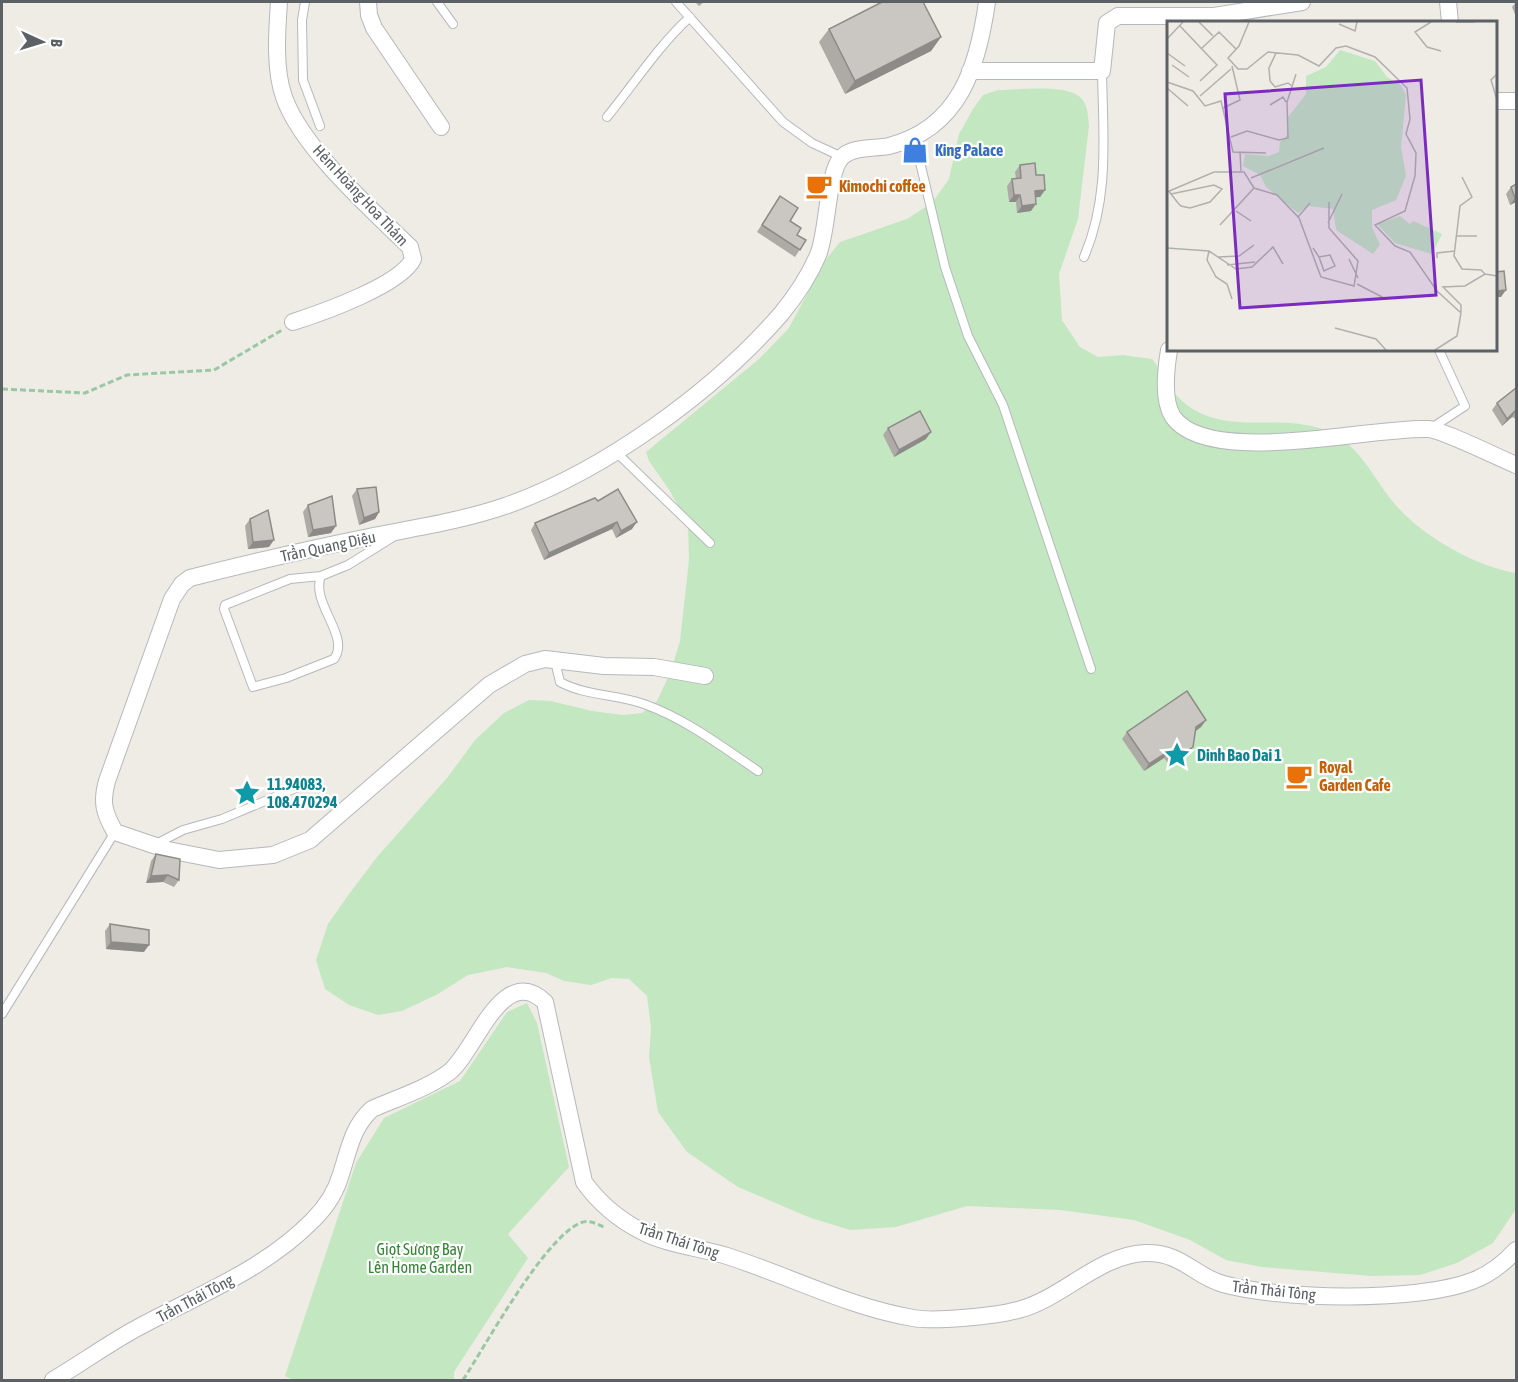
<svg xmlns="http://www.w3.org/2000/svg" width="1518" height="1382" viewBox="0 0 1518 1382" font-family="'Asap Condensed',sans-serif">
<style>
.green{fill:#c3e7c1}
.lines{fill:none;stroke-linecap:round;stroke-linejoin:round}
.lane-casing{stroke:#b5b8bc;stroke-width:10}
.street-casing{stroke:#b5b8bc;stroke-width:18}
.path{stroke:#9ac8a4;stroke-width:3;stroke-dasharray:6 3;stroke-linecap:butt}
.lane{stroke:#fff;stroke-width:8}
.street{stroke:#fff;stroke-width:16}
.wall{fill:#aeaba7}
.shaded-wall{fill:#8d8b88}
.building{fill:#cac7c2;stroke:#8d8b88;stroke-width:1.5}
.labels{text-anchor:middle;stroke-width:4.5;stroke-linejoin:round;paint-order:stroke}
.shop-label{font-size:16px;font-weight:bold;fill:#366cbe;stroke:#fff;text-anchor:start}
.food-label{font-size:16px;font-weight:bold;fill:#c56008;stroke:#fff;text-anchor:start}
.street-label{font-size:16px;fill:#5c6165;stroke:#fff}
.culture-label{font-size:16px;font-weight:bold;fill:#0d838f;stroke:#fff;text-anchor:start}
.park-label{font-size:16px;fill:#348633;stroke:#fff}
.inset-road{fill:none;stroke:#b0b0ae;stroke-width:1.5}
.view{fill:#7b2cbf;fill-opacity:0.15;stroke:#7b2cbf;stroke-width:3}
.inset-edge{fill:none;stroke:#5c6165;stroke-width:3}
</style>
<rect width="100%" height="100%" fill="#efece5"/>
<!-- green -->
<path class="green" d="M998,90C1018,90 1069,83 1082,99C1088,106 1088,117 1089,126L1078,219L1059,274L1062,320L1080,347L1098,357L1123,355L1152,359C1162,371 1170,390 1181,400C1222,438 1277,412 1325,430C1358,442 1372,476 1393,502C1420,535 1474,566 1516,573V1209L1493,1243L1457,1263L1420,1275L1371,1276L1262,1267L1226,1260L1190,1240L1134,1220L1060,1210L967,1206L896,1227L850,1230L811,1218L738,1187L687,1152L658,1112L649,1057L651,1028L647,996L629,979L612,978L591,985L564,981L546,973L507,967L468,975L438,994L402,1011L378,1015L349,1005L325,989L316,960L328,924L349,894L377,857L447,778L475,740L504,713L529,700L551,701L592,711L623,715L642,713L657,701L671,671L680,641L689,560L688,525L670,491L649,461L646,452L759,359L789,328L824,262L840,242L907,219L932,203L949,179L959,134L973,109L983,95Z
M527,1003L537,1023L569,1167L508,1234L528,1258L454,1372V1380H293L285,1376L356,1163L384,1118L460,1081L507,1012Z"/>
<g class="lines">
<!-- lane casing -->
<g class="lane-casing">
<path id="lane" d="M305,2L302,20L303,80L320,126
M437,2L453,24
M676,2L783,122L812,143L842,157
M607,117C634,84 658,46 690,17
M914,137L945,267L968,336L1003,405L1091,669
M1084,257C1110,197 1103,135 1102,71
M1430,429L1465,406L1439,350
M616,452L710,543
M321,576L290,579L225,605L224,609L253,687L286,678L334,659C351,636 310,603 321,576L348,565L393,537
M555,661L560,682C586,696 616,694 644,704C686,719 721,746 758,771
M156,844L183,830L222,819L296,788
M2,1014L115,832"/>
</g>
<!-- street casing -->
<g class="street-casing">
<path id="street" d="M279,2C277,31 274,69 284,97C301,147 371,209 410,247L413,259C401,285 321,313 293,322
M368,2L369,15L374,28L441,127
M1448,2L1450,22
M970,71H1102L1107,23L1118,16H1214L1302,2
M1496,101H1516
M1169,350C1166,369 1162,400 1173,417C1209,468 1373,426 1428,429C1443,430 1499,458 1516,465
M705,676L654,667L604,666L545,659L525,664L489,685L310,840L273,855L219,860L168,850L115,832C104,813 101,802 107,781L172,599L182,584L190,578C249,563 309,549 369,537C414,528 461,521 505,506C603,472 713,392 781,314C795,297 809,276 818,255C828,232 827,171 842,157C854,146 874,149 889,146C960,128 978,66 987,2
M53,1380C82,1363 109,1343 139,1327C198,1295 264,1270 313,1220C326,1207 336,1192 341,1174C349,1150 352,1127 372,1109C397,1098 426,1089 448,1073C475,1054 501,961 545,1002L584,1182C599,1203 618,1219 641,1231C664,1244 701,1248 727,1256C789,1276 849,1307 913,1318C934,1322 996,1316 1018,1310C1062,1299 1098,1255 1145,1253C1182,1252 1194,1276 1223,1284C1280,1300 1416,1302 1472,1281C1489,1275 1504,1263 1516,1250"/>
</g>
<!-- path -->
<path class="path" d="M2,389L85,393L127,375L214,370L282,330
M463,1380C487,1343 543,1240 580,1223C590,1219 596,1224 606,1228"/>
<!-- lane -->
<use href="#lane" class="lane"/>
<!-- street -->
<use href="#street" class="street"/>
</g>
<!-- wall -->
<path class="wall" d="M695,2H704L699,6Z
M1516,2V17L1512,7Z
M829,29L941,37L931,51L845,94L819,42Z
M1020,165L1036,175L1045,190L1040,197H1035L1031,211L1017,213L1016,202H1009L1007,186L1012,179L1016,178L1015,172Z
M1516,184V202L1510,205L1506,194L1511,187Z
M780,196L790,221L797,235L806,240L795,257L757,232Z
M1516,388V419L1512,417L1502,426L1492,410L1497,403Z
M888,428L926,439L894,457L883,435Z
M357,489L379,512L375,519L359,525L352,496Z
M598,501L632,529L616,538L612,529L544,560L531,530L535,523Z
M308,505L331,533L308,537L303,512Z
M250,519L269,547L248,549L245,526Z
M1206,720L1201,727L1196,731L1188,754L1170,766L1164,758L1144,771L1122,739L1127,732Z
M156,854L179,880L174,887L163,882L146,883L151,861Z
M110,924L144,952L106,949L105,931Z"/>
<!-- shaded-wall -->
<path class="shaded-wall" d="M941,37L931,51L845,94L855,81Z
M1045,190L1040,197L1030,198L1035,191Z
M1014,195H1020L1016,202H1009Z
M1516,197V202L1510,205L1515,198Z
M1036,204L1031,211L1017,213L1022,206Z
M1506,290L1501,297H1496V291Z
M1516,410L1512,417L1502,426L1507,419Z
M931,432L926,439L894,457L899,450Z
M379,512L375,519L359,525L364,518Z
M617,522L612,529L544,560L549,553Z
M637,522L632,529L616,538L621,531Z
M336,526L331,533L308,537L313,530Z
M274,540L269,547L248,549L253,542Z
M1206,720L1201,727L1191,734L1196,727Z
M1193,747L1188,754L1170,766L1175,759Z
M1169,751L1164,758L1144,771L1149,764Z
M168,875L163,882L146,883L151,876Z
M111,942L149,945L144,952L106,949Z"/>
<!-- building -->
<path class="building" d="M882,2H923L941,37L855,81L829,29Z
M1035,163L1036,175H1044L1045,190L1035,191L1036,204L1022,206L1020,195H1014L1012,179L1021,178L1020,165Z
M1516,184V197L1515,198L1511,187Z
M780,196L798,208L790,221L801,228L797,235L806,240L800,250L762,225Z
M1504,271L1506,290L1496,291V272Z
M1516,388V410L1507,419L1497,403Z
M920,411L931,432L899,450L888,428Z
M376,487L379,512L364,518L357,489Z
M618,489L637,522L621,531L617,522L549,553L535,523L595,498L598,501Z
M332,496L336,526L313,530L308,505Z
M268,510L274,540L253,542L250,519Z
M1187,691L1206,720L1196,727L1193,747L1175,759L1169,751L1149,764L1127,732Z
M156,854L180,859L179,880L168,875L151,876Z
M110,924L149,930V945L111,942Z"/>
<!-- icons -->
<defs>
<g id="shop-bare" transform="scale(2.07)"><path d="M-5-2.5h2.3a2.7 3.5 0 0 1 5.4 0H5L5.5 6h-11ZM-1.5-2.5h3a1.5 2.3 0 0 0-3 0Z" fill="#3f7fe0" stroke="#fff" stroke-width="2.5" paint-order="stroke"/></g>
<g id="cafe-bare" transform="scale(2.07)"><path d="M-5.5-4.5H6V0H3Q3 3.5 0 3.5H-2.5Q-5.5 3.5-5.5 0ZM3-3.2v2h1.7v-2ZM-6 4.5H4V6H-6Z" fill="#e8710a" stroke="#fff" stroke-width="2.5" paint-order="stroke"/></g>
<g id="sight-bare" transform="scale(2.07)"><path d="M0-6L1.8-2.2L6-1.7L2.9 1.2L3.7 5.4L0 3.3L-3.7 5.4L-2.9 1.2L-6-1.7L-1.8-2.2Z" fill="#0f9aa8" stroke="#fff" stroke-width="2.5" paint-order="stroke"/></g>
</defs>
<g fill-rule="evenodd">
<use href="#shop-bare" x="915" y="150"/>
<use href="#cafe-bare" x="819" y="186"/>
<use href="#sight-bare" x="1177" y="755"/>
<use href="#cafe-bare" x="1299" y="776"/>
<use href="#sight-bare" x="247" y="793"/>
</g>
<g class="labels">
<!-- shop labels -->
<g class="shop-label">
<text x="935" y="156">King Palace</text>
</g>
<!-- food labels -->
<g class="food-label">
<text x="839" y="192">Kimochi coffee</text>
<text x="1319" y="773">Royal<tspan x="1319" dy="18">Garden Cafe</tspan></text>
</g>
<!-- street labels -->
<g class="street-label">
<text transform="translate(361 195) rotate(47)" y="6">Hẻm Hoàng Hoa Thám</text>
<text transform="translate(328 546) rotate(-12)" y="6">Trần Quang Diệu</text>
<text transform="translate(679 1240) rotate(18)" y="6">Trần Thái Tông</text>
<text transform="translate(1274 1290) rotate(6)" y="6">Trần Thái Tông</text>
<text transform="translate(195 1298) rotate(-28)" y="6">Trần Thái Tông</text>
</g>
<!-- culture labels -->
<g class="culture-label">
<text x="1197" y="761">Dinh Bao Dai 1</text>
<text x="267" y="790">11.94083,<tspan x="267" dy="18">108.470294</tspan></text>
</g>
<!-- park labels -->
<g class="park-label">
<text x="420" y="1255">Giọt Sương Bay<tspan x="420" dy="18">Lên Home Garden</tspan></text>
</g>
</g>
<!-- overview -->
<g transform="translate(1167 21)">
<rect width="330" height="330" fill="#efece5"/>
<path d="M173,29L208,40L220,56L234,64L239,74L234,126L239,155L229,179L205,189V206L213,224L206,233L169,209L166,188L141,185L131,192L99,166L93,154L76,145L78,133L102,135L112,131L113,121L120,114L121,96L139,73V55L159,46ZM233,195L243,203L246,200L275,213L265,233L228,222L210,203Z" fill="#c3e7c1"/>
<path class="inset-road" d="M32,1L46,15M82,1L72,25L61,37L71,48H80L101,31L131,34L152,45L169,27L179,25L208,36L240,67L243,98L239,113L249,132L248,155L238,190L208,204L228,225L243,231L270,270L294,292L290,315L268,329M264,1L248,11L260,26L274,30M289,1H308M172,3L188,10L190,1M13,5L50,44L33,60M0,18L16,1M35,27L52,11L69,28M0,32L18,45M109,32L102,47L103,60L108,66L121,62L125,65M5,44L22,56M330,53L324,59L330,79M0,61L26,70L38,85L54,80L66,131L99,132M0,67L21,85M33,75L64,48M103,84L116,76L119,81M56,87L73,79L65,45M64,116L80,110L112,119L121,117L120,81L129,53M73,131L74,150M295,156L305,176L293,185L287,235L295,248L314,249L318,253M84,157L157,127M2,170L4,173L11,182L14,185L23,187L43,181L55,168L47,164L4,173M0,171L47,151H77L87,167L110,174L132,197L154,256L187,265L191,240L162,207V181M69,190L84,200M131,196L143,182M161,202L175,173M53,204L87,167M289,215H310M0,227L42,230L69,248L85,246L106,226L116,243M146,227L152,236L163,234L168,245L157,250L152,236M42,230L40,239L49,256L60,263L65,278M51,236L72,235L87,224M270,237V232L288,230M182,238L191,257M60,244L88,241M190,263L219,278M294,291V284L276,266L298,265L318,253L330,255M168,307L209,318L219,329"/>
<path class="view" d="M254,59L269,274L73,287L58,73Z"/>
<rect width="330" height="330" class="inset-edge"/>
</g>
<!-- border -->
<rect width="1518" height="1382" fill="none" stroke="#5c6165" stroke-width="6"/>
<!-- north arrow -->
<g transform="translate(42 42) rotate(94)" stroke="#ffffff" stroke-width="4.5" paint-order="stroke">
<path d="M0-4.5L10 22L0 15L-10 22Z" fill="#5c6165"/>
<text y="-9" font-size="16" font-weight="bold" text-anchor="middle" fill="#5c6165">B</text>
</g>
</svg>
